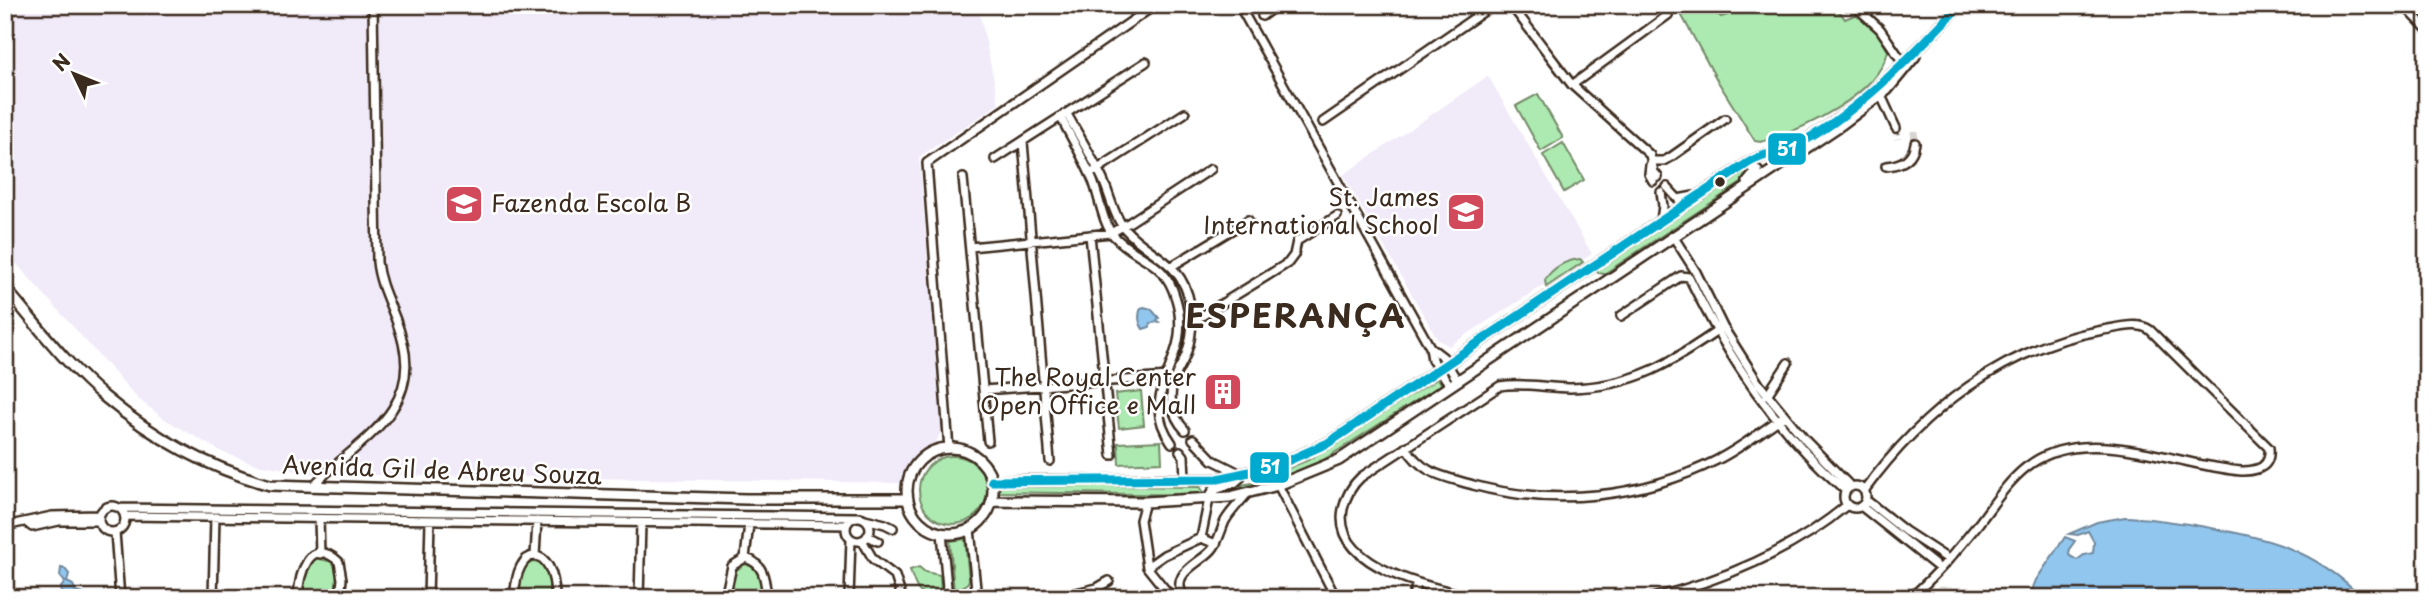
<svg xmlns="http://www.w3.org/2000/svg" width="2432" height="603" viewBox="0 0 2432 603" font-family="'Playpen Sans',sans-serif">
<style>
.built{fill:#f1ebf9}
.green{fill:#adeab1;stroke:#748a68;stroke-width:2}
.water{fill:#91c6ef;stroke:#6f889b;stroke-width:2}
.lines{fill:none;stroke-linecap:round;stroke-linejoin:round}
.minor-tunnel{stroke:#d8d4d2;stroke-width:7;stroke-dasharray:7 3.5;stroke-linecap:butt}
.minor-casing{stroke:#3b2a1e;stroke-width:12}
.tertiary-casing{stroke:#3b2a1e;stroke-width:14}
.minor{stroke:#fff;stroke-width:7}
.tertiary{stroke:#fff;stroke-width:9}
.bus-1-casing{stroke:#fff;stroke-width:14}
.bus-1{stroke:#00a9ce;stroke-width:9}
.bus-dot{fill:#3b2a1e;stroke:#fff;stroke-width:2.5}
.labels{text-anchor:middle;stroke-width:5;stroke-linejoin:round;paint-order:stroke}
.poi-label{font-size:24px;fill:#3b2a1e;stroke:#fff;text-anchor:end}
.street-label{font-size:24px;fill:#3b2a1e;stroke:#fff}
.district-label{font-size:32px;font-weight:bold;letter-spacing:2px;fill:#3b2a1e;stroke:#fff}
.line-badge{stroke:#fff;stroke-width:2.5}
.badge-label{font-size:19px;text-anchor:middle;font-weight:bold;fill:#fff}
</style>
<rect width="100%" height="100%" fill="#fff"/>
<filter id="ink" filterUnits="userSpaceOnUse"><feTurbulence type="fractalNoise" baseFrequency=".0143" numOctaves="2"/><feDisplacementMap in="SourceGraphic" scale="14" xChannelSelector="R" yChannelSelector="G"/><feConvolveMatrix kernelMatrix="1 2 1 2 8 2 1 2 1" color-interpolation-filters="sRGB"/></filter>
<g filter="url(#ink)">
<!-- built -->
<path class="built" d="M5,5H978L999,104L919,157L942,421L940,434L935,444L917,454L910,462L901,483L314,474L255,464L222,452L166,420L138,399L5,251Z
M1488,76L1592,254L1449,346L1438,340L1343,175Z"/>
<!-- green -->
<path class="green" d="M1676,5H1727L1717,13L1721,17L1758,5H1835L1845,19L1857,14L1875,28L1888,51C1878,95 1801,131 1761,142L1755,141L1717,80Z
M1538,94L1563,138L1541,151L1516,106Z
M1563,143L1584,180L1564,192L1543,155Z
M1748,169L1752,174L1744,181L1604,274L1598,273L1597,268Z
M1580,259L1583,262L1546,287L1545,280C1552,268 1566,260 1580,259Z
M1437,379L1442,384L1317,464L1272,483L1220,494L1217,492L1218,489L1253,483L1308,460Z
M1141,391L1144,425L1119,428L1115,394Z
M1161,441L1162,462L1119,464L1118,443Z
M919 490a34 34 0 1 1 68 0a34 34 0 1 1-68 0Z
M1009,485L1200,487L1203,491L1202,495L999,492L1000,486Z
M965,539L969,580L967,584L954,592L950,541Z
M315,558L333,562L337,571L336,598H303C304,583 302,567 315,558Z
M537,561L548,568L550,598H519C519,582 518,564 537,561Z
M745,564L755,568L760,578L762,598H729L735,571Z
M919,567L925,572L940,575L941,598C919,598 916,590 910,570Z"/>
<!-- water -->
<path class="water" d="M1144,307L1151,309L1159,318L1157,320L1159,322L1151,323L1150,327L1143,329C1139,323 1138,315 1141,308Z
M2125,517C2150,518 2175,522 2200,526C2267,538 2313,548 2363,598H2029L2036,580L2065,537L2075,541L2070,548L2069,555L2077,560L2084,555L2093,553L2094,542L2088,531L2078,535L2069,534L2097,522Z
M61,568L65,569L69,574L67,582L73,585L76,592L84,594L88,598L63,597L60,589L65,582L60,576Z"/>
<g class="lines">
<!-- minor-tunnel -->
<path class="minor-tunnel" d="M1896,128L1898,139
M1914,131L1915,143"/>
<!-- minor casing -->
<g class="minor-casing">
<path id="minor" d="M1239,5L1430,347L1432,360L1450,385
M1511,5L1572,85L1650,155L1654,172L1658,177
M1854,5L1880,29L1906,67
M2404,5L2427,29
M1262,16L1277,5
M1572,85L1668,15
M1879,91L1896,128
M1067,114C1079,136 1093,158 1103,180C1110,195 1114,217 1125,229C1150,257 1182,260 1190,304C1193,320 1192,336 1187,351C1185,360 1179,367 1176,375C1167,395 1171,415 1185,430
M1061,118C1072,139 1084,159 1093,181C1099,196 1103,225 1114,236C1139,262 1165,259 1176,299C1181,315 1181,336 1175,352C1164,387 1147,408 1172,443
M1323,122L1493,5
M1023,142L1050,461
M995,159L1146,62
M1652,161H1664L1671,157L1725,119
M1650,165L1649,174L1653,181
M1886,166C1901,165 1913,159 1915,143
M1093,172L1185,113
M963,178L988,441
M1667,187L1678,199L1694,196
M1661,220L1663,206L1661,192
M1090,235L1112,455
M1673,236L1696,272L1723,327L1759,384L1806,441L1851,487
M970,247L1111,233L1130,222L1211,169
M1172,266L1248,220
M1621,316L1681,276L1689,277C1730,361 1775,429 1846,491
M1192,322L1288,263L1294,255L1297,241L1337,216
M1430,347L1443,357L1457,380
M983,390L1168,377
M1767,395L1788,363
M1193,439L1213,460L1241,474
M1406,447C1423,475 1443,476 1473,485C1554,507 1642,498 1717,460C1741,448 1762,431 1784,416
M949,449L927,163L1155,5
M1180,451L1184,456L1185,479
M1278,485L1336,598
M1844 497a11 11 0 1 1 22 0a11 11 0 1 1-22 0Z
M312,487C351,445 421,415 403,343C397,314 380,291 377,262L373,5
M1864,491C1922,411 2004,347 2103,330C2118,328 2138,321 2150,330L2269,448C2270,458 2267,466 2257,469C2243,474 2223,468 2209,466C2167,458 2124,444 2082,447C2027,451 2009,483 1979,523C1958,549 1936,576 1910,598
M1866,500L1905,531L1948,559
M1145,502L1140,520L1147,567L1172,598
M99 519a13 13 0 1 1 26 0a13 13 0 1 1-26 0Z
M1861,506L1940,569
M119,508L856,517
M125,516L846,525
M846 529a12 12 0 1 1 24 0a12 12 0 1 1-24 0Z
M319,519L320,554
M865,519L885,524L893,528
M26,522L32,527L59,521H99
M5,526L52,516L99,515
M970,529L977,598
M115,532L120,598
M942,533L948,598
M867,536L878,541
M1201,538L1209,499
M862,540L873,559L895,576L902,598
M535,556L537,521
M745,558L749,524
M1147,567L1164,555L1201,538L1216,544
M213,598L215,517
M298,598C299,575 309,534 339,562L342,579L340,598
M428,598L430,520
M515,598C514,542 555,542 555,598
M639,598L641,523
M725,598L732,566L745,558C765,563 765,581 767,598
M849,598L851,539
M1055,598L1097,588L1109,581
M1185,598C1166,572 1204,563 1214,547C1219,539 1221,530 1225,521C1230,512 1239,503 1246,495
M1412,598L1417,583
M1480,598C1439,590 1331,569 1343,509C1346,496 1351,486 1361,477L1500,386C1523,382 1547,388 1570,388C1634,387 1673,362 1723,327
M1652,598C1720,581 1793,551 1847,505"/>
</g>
<!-- tertiary casing -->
<g class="tertiary-casing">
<path id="tertiary" d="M1748,182L1757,171L1748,163
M5,288C37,325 68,367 106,398C155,439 209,468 270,485L746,499H908
M907 491a43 43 0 1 1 86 0a43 43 0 1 1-86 0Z
M992,481L1218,479L1276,466L1328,443L1748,163C1766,152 1778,154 1794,146C1853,118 1915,53 1960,5
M1209,499L1215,489L1234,482L1241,476
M992,501L1145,502L1230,497L1278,485L1339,460L1842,124L1887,90L1915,56"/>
</g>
<!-- minor -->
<use href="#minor" class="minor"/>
<!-- tertiary -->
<use href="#tertiary" class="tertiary"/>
<!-- bus-1 casing -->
<g class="bus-1-casing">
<path id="bus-1" d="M992,481L1218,479L1276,466L1328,443L1748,163C1766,152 1778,154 1794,146C1853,118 1915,53 1960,5"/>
</g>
<!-- bus-1 -->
<use href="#bus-1" class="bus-1"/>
</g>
</g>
<!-- icons -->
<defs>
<g id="university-square" transform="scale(2.0125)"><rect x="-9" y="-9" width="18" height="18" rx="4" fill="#d1495b" stroke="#fff"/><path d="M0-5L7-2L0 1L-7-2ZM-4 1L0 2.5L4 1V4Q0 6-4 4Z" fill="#fff"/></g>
<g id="school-square" transform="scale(2.0125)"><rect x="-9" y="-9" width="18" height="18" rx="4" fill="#d1495b" stroke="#fff"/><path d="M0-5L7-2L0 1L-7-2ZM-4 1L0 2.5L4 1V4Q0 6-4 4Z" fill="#fff"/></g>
<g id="building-square" transform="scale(2.0125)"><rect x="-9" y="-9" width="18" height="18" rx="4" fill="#d1495b" stroke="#fff"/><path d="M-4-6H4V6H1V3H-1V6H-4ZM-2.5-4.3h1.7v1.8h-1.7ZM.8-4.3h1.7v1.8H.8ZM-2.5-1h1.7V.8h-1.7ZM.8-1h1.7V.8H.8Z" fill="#fff"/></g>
</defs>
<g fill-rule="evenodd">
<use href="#university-square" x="464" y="204"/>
<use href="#school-square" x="1466" y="212"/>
<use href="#building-square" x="1223" y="392"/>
</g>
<!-- markers -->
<circle class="bus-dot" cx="1720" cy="182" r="6"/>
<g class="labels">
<!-- poi labels -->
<g class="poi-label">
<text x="1439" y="206">St. James<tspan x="1439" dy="28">International School</tspan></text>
<text x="491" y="212" text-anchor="start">Fazenda Escola B</text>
<text x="1196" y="386">The Royal Center<tspan x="1196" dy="28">Open Office e Mall</tspan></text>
</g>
<!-- street labels -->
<g class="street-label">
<text transform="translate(442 471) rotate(2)" y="8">Avenida Gil de Abreu Souza</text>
</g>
<!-- district labels -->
<g class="district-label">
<text x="1296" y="328">ESPERANÇA</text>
</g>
</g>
<g class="line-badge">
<rect x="1767" y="132" width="40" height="34" rx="7" fill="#00a9ce"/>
<rect x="1249" y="451" width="41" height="33" rx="7" fill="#00a9ce"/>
</g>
<g class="badge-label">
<text x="1787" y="156">51</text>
<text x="1270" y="474">51</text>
</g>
<!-- margin -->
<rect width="2432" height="603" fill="none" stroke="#fff" stroke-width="28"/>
<rect x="14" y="14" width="2404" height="575" fill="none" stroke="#3b2a1e" stroke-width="2.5" filter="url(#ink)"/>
<!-- north arrow -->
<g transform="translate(74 74) rotate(313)" stroke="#ffffff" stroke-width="5" paint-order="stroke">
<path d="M0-5L12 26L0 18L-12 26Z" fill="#3b2a1e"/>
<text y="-10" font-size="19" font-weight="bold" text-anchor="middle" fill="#3b2a1e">N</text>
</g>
</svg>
